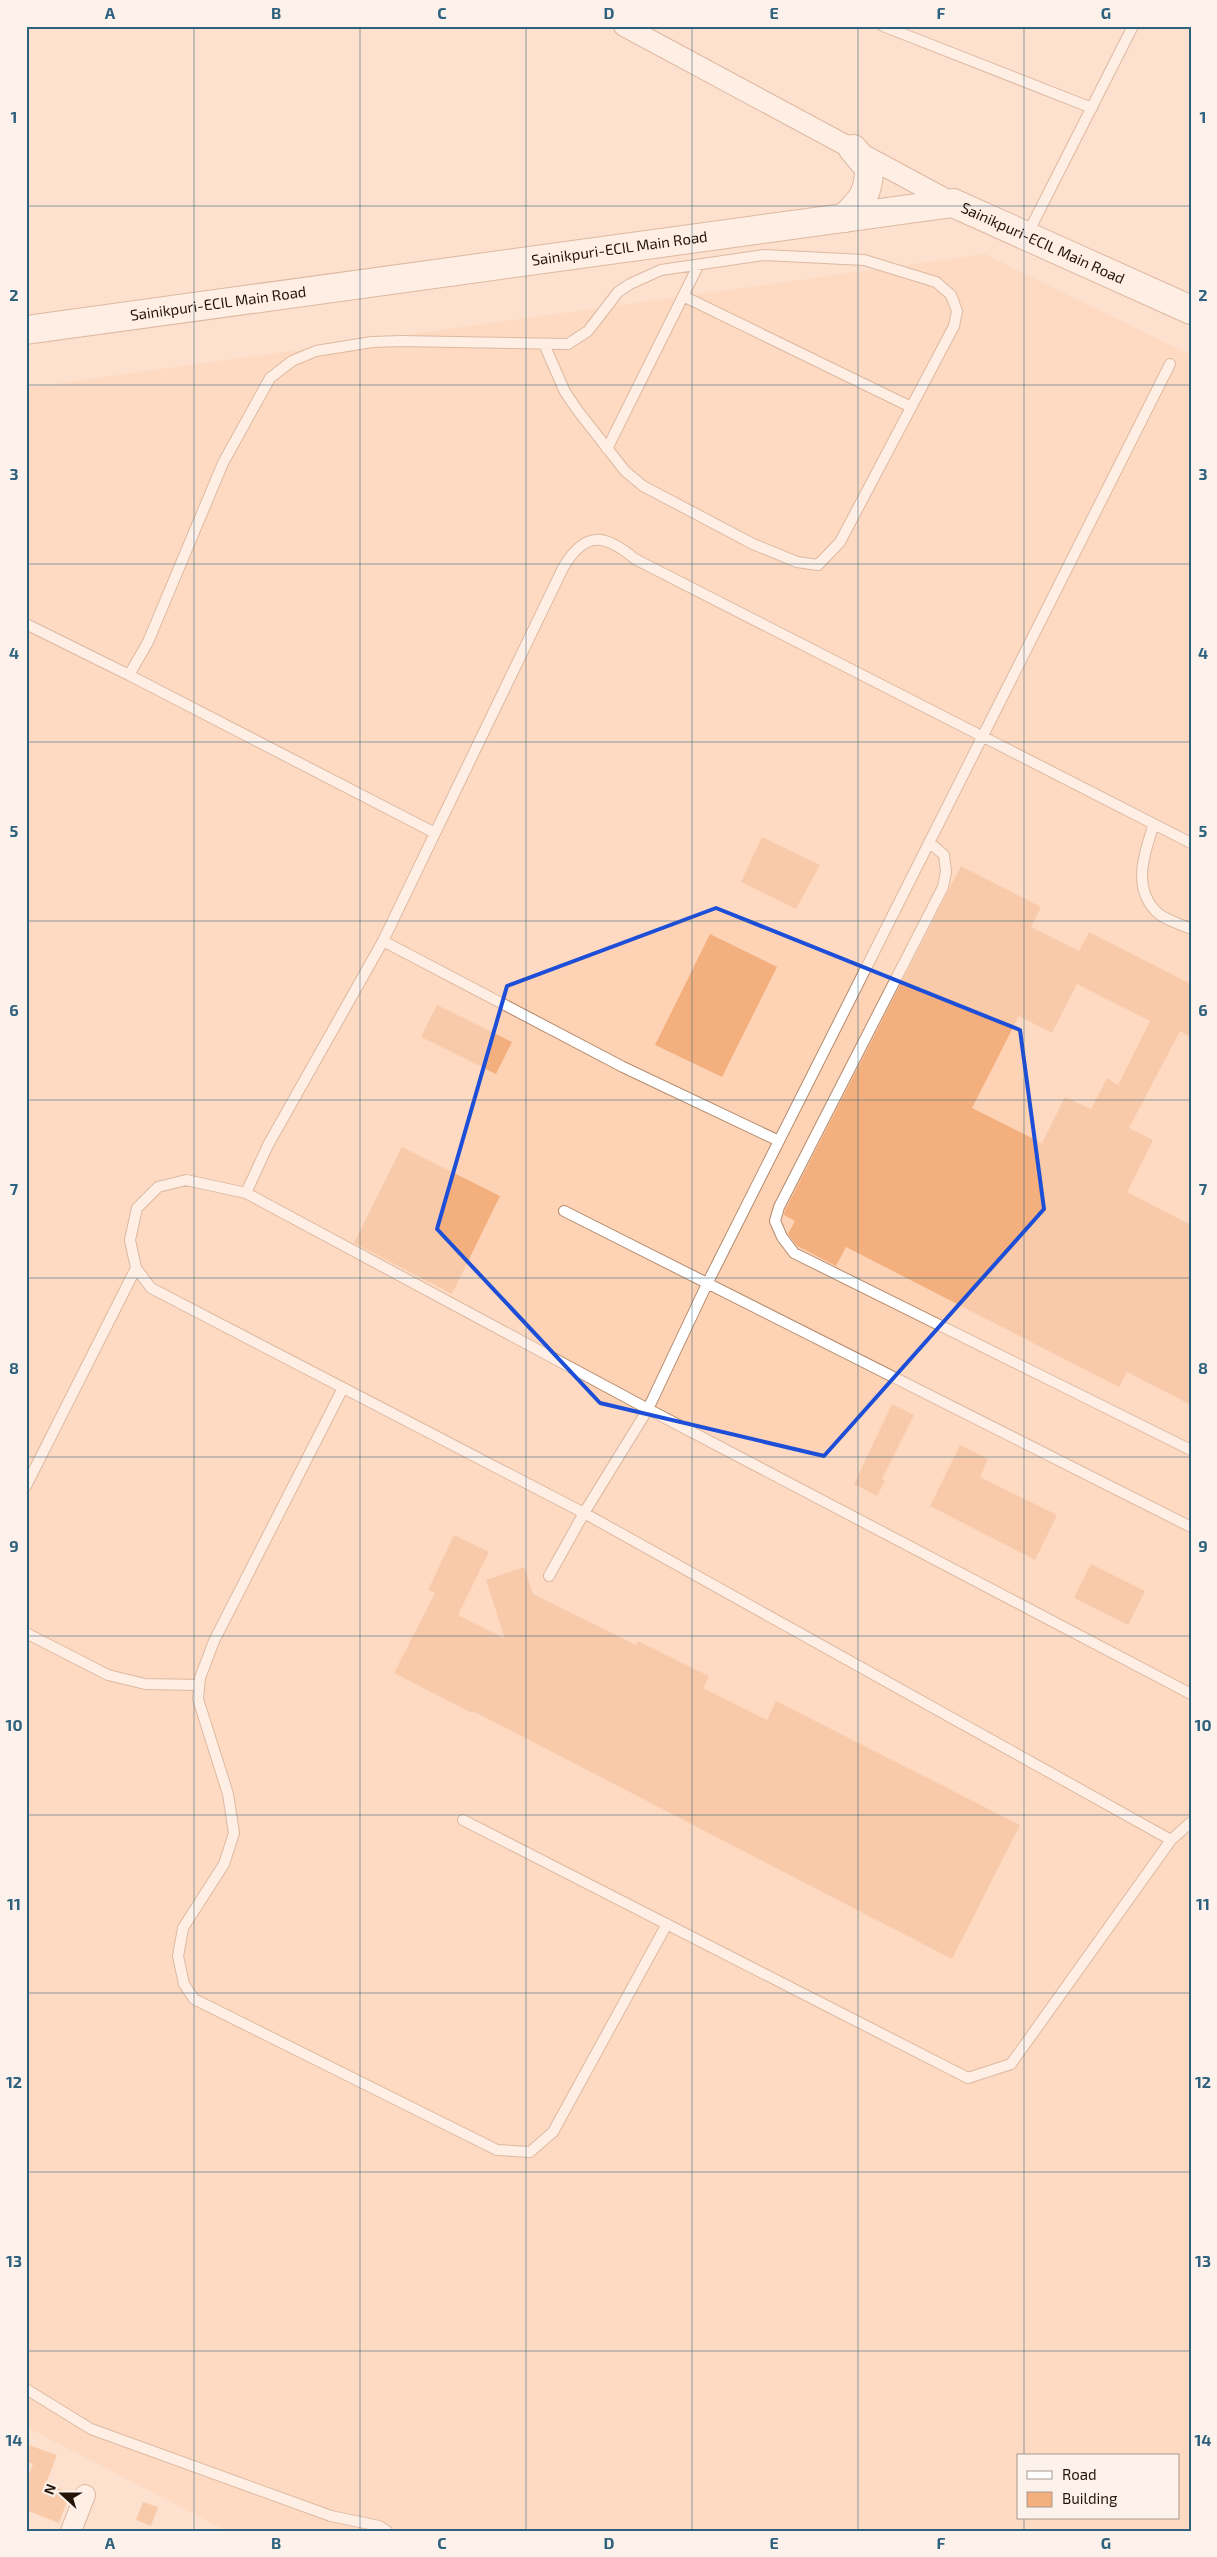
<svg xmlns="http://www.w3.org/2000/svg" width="1217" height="2557" viewBox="0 0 1217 2557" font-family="'Exo 2',sans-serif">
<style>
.built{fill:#fed3b5;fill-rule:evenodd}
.building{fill:#f4af7e;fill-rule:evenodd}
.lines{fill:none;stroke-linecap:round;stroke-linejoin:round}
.lane-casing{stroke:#b58a6b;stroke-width:12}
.street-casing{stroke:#b58a6b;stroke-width:22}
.secondary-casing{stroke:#b58a6b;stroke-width:30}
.lane{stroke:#fff;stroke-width:10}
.street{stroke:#fff;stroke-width:20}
.secondary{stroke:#fff;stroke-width:28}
.marked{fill:none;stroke:#1d4ed8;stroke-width:4;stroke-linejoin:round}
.grid{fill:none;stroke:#2e617e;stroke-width:1;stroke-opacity:0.55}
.labels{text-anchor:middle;stroke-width:5;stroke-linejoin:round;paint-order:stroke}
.street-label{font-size:15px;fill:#241408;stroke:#fcf2eb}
.neatline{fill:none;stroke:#2e617e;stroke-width:2}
.grid-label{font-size:16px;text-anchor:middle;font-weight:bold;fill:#2e617e}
</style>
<rect width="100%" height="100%" fill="#fde0cd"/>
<!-- built -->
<path class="built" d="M985,254L1191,355V2531H227L26,2427V388ZM1018,2456H1178V2518H1018Z"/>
<!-- building -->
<path class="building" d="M762,837L820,865L796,909L741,882Z
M961,866L1041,907L1031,927L1079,951L1089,932L1191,984V1037L1180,1031L1129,1128L1153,1140L1127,1192L1191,1225V1405L1127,1372L1119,1387L846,1247L836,1266L797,1246L788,1234L795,1221L784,1215L785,1210ZM1077,984L1150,1021L1118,1085L1107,1078L1091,1109L1065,1097L1042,1143L972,1108L1019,1016L1052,1033Z
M710,934L777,967L722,1077L655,1045Z
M437,1005L512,1042L496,1074L421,1037Z
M402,1147L500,1196L452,1294L354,1243Z
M892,1404L914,1415L882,1479L885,1481L877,1496L854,1484Z
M960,1445L988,1459L980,1477L1057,1515L1035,1560L930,1506Z
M454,1535L489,1552L458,1615L505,1639L486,1580L524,1567L533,1594L636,1645L638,1641L709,1676L703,1688L767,1720L776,1701L1020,1825L952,1959L473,1711L472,1713L394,1673L435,1593L428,1590Z
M1091,1564L1145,1591L1128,1625L1074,1598Z
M26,2444L57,2455L46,2483L70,2493L59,2523L26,2510V2482L33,2464L26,2461Z
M143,2502L158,2507L151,2526L136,2520Z"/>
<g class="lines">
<!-- lane casing -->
<g class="lane-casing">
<path id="lane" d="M883,26L1092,108
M1027,235L1133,26
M683,296L911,407
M607,449L698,266
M26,624L129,675L148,642L223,463L270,378L292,361L316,351L372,342L401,341L568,344L588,331L618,292L630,284L661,270L764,255L864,260L936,282L951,295L957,311L954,326L840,542L818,565L797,562L753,544L643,486L625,471L578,411L565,392L544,344
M129,675L435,833
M1154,824C1144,853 1131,890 1159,914C1168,921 1181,924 1191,929
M929,842L944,855L946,872L943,887L779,1207L775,1221L782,1237L794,1253L1191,1450
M1191,843L635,559C605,534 585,530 563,568L383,941L268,1145L246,1193L648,1409L1191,1694
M383,941L623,1067L779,1141
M246,1193L186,1180L158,1187L137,1208L130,1240L136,1268L151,1288L584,1513L1171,1840L1191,1822
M564,1211L1191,1527
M343,1388L214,1641L200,1678L198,1699L228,1794L234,1833L224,1864L183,1928L178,1956L184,1984L194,1999L497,2150L530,2152L553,2132L667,1924
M26,1486L136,1268
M549,1576L584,1513L648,1409L707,1284L1170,364
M26,1633L108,1675L145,1684L199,1685
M463,1820L968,2078L1011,2064L1171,1840
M26,2389L91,2429L331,2516L379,2526L387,2531"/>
</g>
<!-- street casing -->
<g class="street-casing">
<path id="street" d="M624,26L953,203
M71,2531L85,2495"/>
</g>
<!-- secondary casing -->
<g class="secondary-casing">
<g id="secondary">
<path d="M844,218C862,201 869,193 869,168L853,149"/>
<path id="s1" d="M26,330L953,203L1191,310"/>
</g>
</g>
<!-- lane -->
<use href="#lane" class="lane"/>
<!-- street -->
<use href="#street" class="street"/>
<!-- secondary -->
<use href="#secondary" class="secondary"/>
</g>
<!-- marked area -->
<path d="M0 0H1217V2557H0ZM716,908L1020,1030L1044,1209L824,1456L600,1403L437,1229L507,986Z" fill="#fde0cd" fill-opacity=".55" fill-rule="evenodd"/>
<path class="marked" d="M716,908L1020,1030L1044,1209L824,1456L600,1403L437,1229L507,986Z"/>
<!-- grid -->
<path class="grid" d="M194,26V2531M360,26V2531M526,26V2531M692,26V2531M858,26V2531M1024,26V2456M26,206H1191M26,385H1191M26,564H1191M26,742H1191M26,921H1191M26,1100H1191M26,1278H1191M26,1457H1191M26,1636H1191M26,1815H1191M26,1993H1191M26,2172H1191M26,2351H1191M1024,2518V2531"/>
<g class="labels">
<!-- street labels -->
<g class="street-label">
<text dy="5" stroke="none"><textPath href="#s1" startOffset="1034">Sainikpuri-ECIL Main Road</textPath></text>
<text dy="5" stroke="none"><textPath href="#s1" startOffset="599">Sainikpuri-ECIL Main Road</textPath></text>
<text dy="5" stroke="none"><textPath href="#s1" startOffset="194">Sainikpuri-ECIL Main Road</textPath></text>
</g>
</g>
<!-- border -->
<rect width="1217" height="2557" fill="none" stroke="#fcf2eb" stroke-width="55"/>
<!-- legend -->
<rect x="1017" y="2454" width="162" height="65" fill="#fcf2eb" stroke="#a69990"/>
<rect x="1027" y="2471" width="25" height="8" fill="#ffffff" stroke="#a69990"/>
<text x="1062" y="2480" font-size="15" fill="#241408">Road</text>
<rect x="1027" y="2492" width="25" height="15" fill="#f4af7e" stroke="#a69990"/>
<text x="1062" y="2504" font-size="15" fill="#241408">Building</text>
<!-- north arrow -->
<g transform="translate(62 2494) rotate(291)" stroke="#fcf2eb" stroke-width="4" paint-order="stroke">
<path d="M0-4L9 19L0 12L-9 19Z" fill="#241408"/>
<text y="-8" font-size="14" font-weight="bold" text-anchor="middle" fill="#241408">N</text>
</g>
<rect x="28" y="28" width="1162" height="2502" class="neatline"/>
<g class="grid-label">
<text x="110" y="19">A</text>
<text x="276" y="19">B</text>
<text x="442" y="19">C</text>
<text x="609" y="19">D</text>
<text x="774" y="19">E</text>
<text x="941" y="19">F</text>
<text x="1106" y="19">G</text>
<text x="14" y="123">1</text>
<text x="1203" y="123">1</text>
<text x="14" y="301">2</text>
<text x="1203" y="301">2</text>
<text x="14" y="480">3</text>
<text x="1203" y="480">3</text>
<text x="14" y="659">4</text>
<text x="1203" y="659">4</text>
<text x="14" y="837">5</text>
<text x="1203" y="837">5</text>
<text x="14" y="1016">6</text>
<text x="1203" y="1016">6</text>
<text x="14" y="1195">7</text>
<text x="1203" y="1195">7</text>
<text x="14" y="1374">8</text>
<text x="1203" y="1374">8</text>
<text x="14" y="1552">9</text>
<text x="1203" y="1552">9</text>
<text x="14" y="1731">10</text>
<text x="1203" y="1731">10</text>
<text x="14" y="1910">11</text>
<text x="1203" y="1910">11</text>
<text x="14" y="2088">12</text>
<text x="1203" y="2088">12</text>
<text x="14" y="2267">13</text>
<text x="1203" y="2267">13</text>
<text x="14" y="2446">14</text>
<text x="1203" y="2446">14</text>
<text x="110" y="2549">A</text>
<text x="276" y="2549">B</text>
<text x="442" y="2549">C</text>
<text x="609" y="2549">D</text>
<text x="774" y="2549">E</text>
<text x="941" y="2549">F</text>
<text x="1106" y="2549">G</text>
</g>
</svg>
